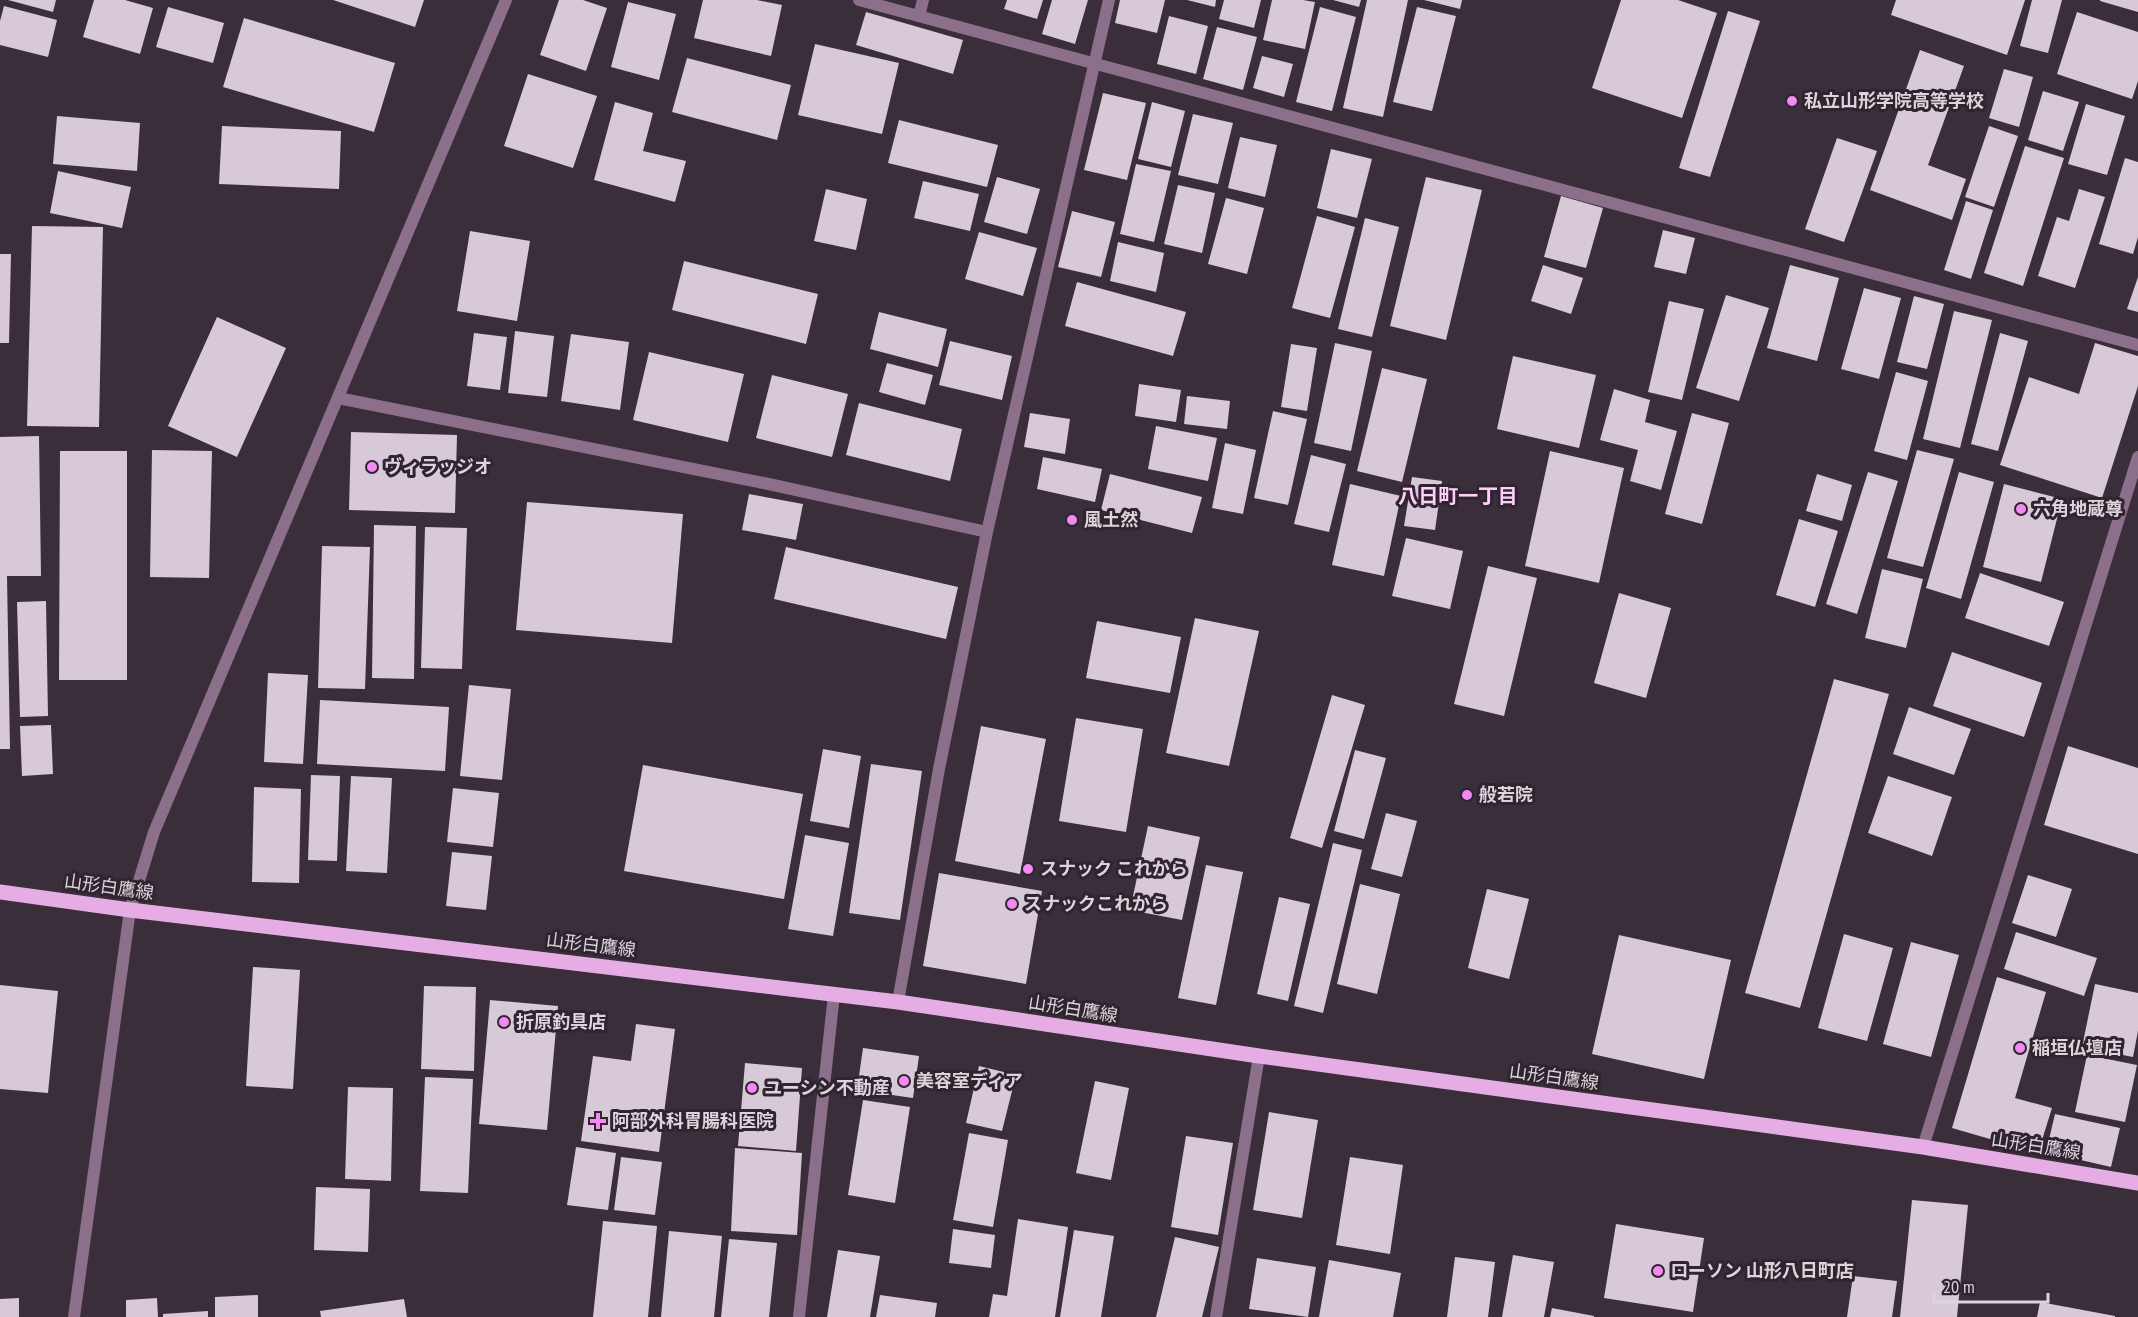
<svg xmlns="http://www.w3.org/2000/svg" width="2138" height="1317" viewBox="0 0 2138 1317" font-family="'PT Sans Narrow','Noto Sans JP',sans-serif">
<style>
.building{fill:#d7c9d7}
.lines{fill:none;stroke-linecap:round;stroke-linejoin:round}
.service{stroke:#8c708b;stroke-width:12}
.tertiary{stroke:#8c708b;stroke-width:12}
.primary{stroke:#e6ade5;stroke-width:15}
.poi-dot{fill:#f28af3;stroke:#2f242f;stroke-width:2}
.labels{text-anchor:middle;stroke-width:6;stroke-linejoin:round;paint-order:stroke}
.poi-label{font-size:18px;font-weight:bold;fill:#dbd4db;stroke:#2f242f;text-anchor:start}
.street-label{font-size:18px;fill:#dbd4db;stroke:#2f242f}
.neighbourhood-label{font-size:20px;font-weight:bold;fill:#fecffd;stroke:#2f242f}
</style>
<rect width="100%" height="100%" fill="#392e39"/>
<!-- building -->
<path class="building" d="M8,0H56L53,12Z
M94,0H125L153,8L140,54L83,37Z
M333,0H424L415,27Z
M559,0H583L607,8L586,71L540,55Z
M703,0H757L782,5L771,56L694,38Z
M1007,0H1043L1037,19L1004,9Z
M1052,0H1088L1075,44L1042,34Z
M1120,0H1165L1157,33L1115,23Z
M1187,0H1216L1215,7Z
M1224,0H1261L1254,28L1219,19Z
M1272,0H1303L1315,2L1305,49L1263,40Z
M1333,0H1361L1359,7Z
M1367,0H1408L1383,117L1343,108Z
M1424,0H1462L1460,9Z
M1621,0H1678L1717,13L1682,118L1592,88Z
M1896,0H2025L2007,55L1891,15Z
M2032,0H2062L2048,53L2020,46Z
M2138,0V12L2100,1V0Z
M628,2L676,14L659,80L611,67Z
M4,6L57,20L48,57L0,45V21Z
M168,7L224,23L213,63L156,47Z
M1320,7L1356,17L1332,111L1296,102Z
M1417,7L1456,16L1432,111L1393,102Z
M1728,11L1760,21L1710,177L1679,168Z
M866,12L963,40L953,74L856,45Z
M2077,12L2138,32V81L2132,99L2057,74Z
M1169,16L1208,26L1196,74L1157,64Z
M244,18L395,63L374,132L223,87Z
M1217,27L1257,37L1243,90L1203,79Z
M815,44L899,63L882,134L798,115Z
M1920,50L1964,66L1928,165L1966,179L1952,220L1870,190Z
M1262,56L1293,64L1284,97L1253,88Z
M687,58L791,85L777,140L672,112Z
M2004,69L2033,77L2019,127L1989,118Z
M528,74L597,96L573,168L504,146Z
M2043,91L2079,102L2063,151L2028,140Z
M1103,93L1146,103L1127,180L1084,170Z
M615,102L653,113L643,151L686,161L675,202L594,180Z
M1152,102L1185,111L1171,167L1138,159Z
M2086,104L2125,116L2107,175L2068,164Z
M1193,114L1233,123L1218,184L1178,175Z
M57,116L140,123L137,171L53,164Z
M899,120L998,145L987,187L888,163Z
M222,126L341,131L339,189L219,184Z
M1989,126L2018,136L1994,207L1965,197Z
M1240,137L1277,145L1265,197L1228,188Z
M1837,138L1877,151L1844,242L1805,229Z
M2025,146L2064,158L2023,286L1984,273Z
M1331,149L1372,159L1357,218L1317,208Z
M2125,158L2138,162V237L2133,254L2099,244Z
M1136,164L1171,171L1154,242L1120,234Z
M58,171L131,187L122,228L50,213Z
M997,177L1040,189L1027,234L984,222Z
M1426,177L1482,190L1446,340L1390,326Z
M923,181L979,194L970,231L914,218Z
M1178,185L1215,193L1202,253L1164,244Z
M826,189L867,199L856,250L814,241Z
M2079,189L2105,197L2075,288L2038,276L2057,217L2069,221Z
M1561,196L1603,208L1586,268L1544,257Z
M1226,198L1264,208L1247,274L1208,264Z
M1966,201L1993,210L1971,279L1944,270Z
M1072,211L1115,222L1101,277L1058,267Z
M1317,216L1355,227L1330,318L1292,308Z
M1365,218L1399,227L1372,337L1338,329Z
M32,226L103,227L99,427L27,426Z
M1663,230L1695,238L1686,274L1654,267Z
M470,231L530,241L517,321L457,311Z
M979,232L1037,248L1023,296L965,279Z
M1118,242L1164,253L1156,292L1110,281Z
M0,254H11L9,343H0Z
M684,261L818,294L806,344L672,310Z
M1543,265L1583,278L1571,314L1531,301Z
M1790,265L1839,278L1817,361L1767,348Z
M2138,277V312L2127,309Z
M1077,282L1186,312L1173,356L1065,326Z
M1864,288L1901,298L1879,379L1841,369Z
M1726,295L1769,308L1739,401L1696,388Z
M1914,296L1944,304L1927,369L1897,362Z
M1669,301L1704,309L1682,400L1648,392Z
M1954,311L1992,320L1960,448L1923,439Z
M879,312L947,329L938,367L870,349Z
M217,317L286,348L237,457L168,426Z
M515,331L554,336L547,397L508,393Z
M474,333L507,337L500,390L467,386Z
M2000,333L2028,341L1998,451L1971,444Z
M571,334L629,342L620,410L561,401Z
M950,341L1012,356L1002,400L939,385Z
M1335,343L1372,351L1351,451L1314,443Z
M2095,343L2138,356V386L2102,498L2000,465L2029,377L2079,394Z
M1291,344L1317,348L1307,411L1281,407Z
M649,352L744,374L728,442L633,420Z
M1513,356L1596,375L1579,448L1497,429Z
M887,363L933,375L925,405L879,392Z
M1382,368L1427,379L1402,482L1357,471Z
M1896,372L1928,381L1907,460L1874,451Z
M772,375L848,394L832,457L756,438Z
M1139,384L1181,390L1176,422L1135,416Z
M1614,389L1650,400L1645,422L1677,431L1661,490L1630,481L1638,450L1600,440Z
M1187,396L1230,401L1227,429L1184,424Z
M859,403L962,429L950,481L846,455Z
M1273,411L1307,419L1288,505L1254,498Z
M1030,413L1070,419L1065,454L1024,447Z
M1692,413L1729,423L1702,524L1665,514Z
M1156,426L1217,438L1208,481L1148,469Z
M351,432L457,435L455,513L349,510Z
M39,436L41,576H7L10,749H0V437Z
M1225,443L1256,450L1243,514L1212,508Z
M152,450L212,451L209,578L150,577Z
M1917,450L1954,459L1923,567L1887,558Z
M60,451H127V680H59Z
M1550,451L1624,468L1599,583L1525,566Z
M1311,455L1346,464L1329,532L1294,524Z
M1043,457L1102,469L1095,502L1037,489Z
M1868,472L1898,481L1857,614L1826,604Z
M1959,472L1994,482L1961,599L1926,588Z
M1110,474L1202,497L1192,533L1101,510Z
M1817,474L1852,485L1842,521L1806,511Z
M1412,477L1442,481L1435,530L1404,526Z
M1350,484L1401,496L1384,576L1332,565Z
M2004,484L2062,499L2041,582L1983,567Z
M749,494L803,504L796,540L742,530Z
M527,502L683,514L672,643L516,630Z
M1799,519L1838,531L1815,607L1776,595Z
M374,525L416,526L414,679L372,678Z
M425,527L467,528L462,669L421,668Z
M1406,538L1463,551L1450,609L1392,596Z
M322,546L370,547L365,689L318,688Z
M786,547L958,587L946,639L774,599Z
M1488,566L1537,578L1504,716L1454,704Z
M1882,569L1923,579L1906,648L1865,638Z
M1980,573L2064,602L2049,646L1965,618Z
M1619,593L1671,608L1646,698L1594,683Z
M46,601L48,716L20,717L17,602Z
M1195,618L1259,631L1229,766L1166,753Z
M1097,621L1181,637L1170,693L1086,678Z
M1952,652L2042,683L2024,737L1933,706Z
M268,673L308,675L303,764L264,762Z
M1834,679L1889,694L1800,1008L1745,993Z
M469,685L511,689L502,780L460,776Z
M1332,695L1365,705L1322,848L1290,838Z
M320,700L449,707L445,771L317,764Z
M1909,707L1971,729L1954,775L1893,754Z
M1076,718L1143,729L1126,832L1059,821Z
M51,725L53,774L22,776L20,726Z
M981,726L1046,739L1020,874L955,861Z
M2068,746L2138,768V854L2044,825Z
M823,749L861,756L849,828L810,821Z
M1355,750L1386,758L1364,839L1334,831Z
M871,764L922,771L900,920L849,913Z
M643,765L803,794L784,899L624,871Z
M311,775L340,776L337,861L308,860Z
M351,776L392,778L387,873L346,871Z
M1888,776L1952,797L1932,856L1868,833Z
M254,787L301,789L299,883L252,882Z
M453,788L499,793L493,847L447,842Z
M1386,813L1417,821L1402,877L1371,869Z
M1148,826L1200,837L1182,920L1130,910Z
M805,835L849,843L833,936L788,929Z
M1333,843L1362,850L1323,1013L1294,1006Z
M452,852L492,856L486,910L446,906Z
M1206,865L1243,872L1216,1005L1178,998Z
M939,873L1042,891L1026,984L923,966Z
M2028,875L2072,889L2056,937L2012,923Z
M1360,884L1400,894L1377,994L1337,984Z
M1487,889L1529,899L1509,979L1468,968Z
M1279,897L1310,904L1288,1001L1257,994Z
M2016,932L2097,958L2084,996L2004,969Z
M1844,934L1893,948L1867,1041L1818,1028Z
M1619,935L1731,960L1704,1079L1592,1054Z
M1911,942L1959,955L1931,1057L1883,1044Z
M253,967L300,970L293,1089L246,1086Z
M1997,977L2046,992L2015,1098L2052,1108L2038,1153L1952,1128Z
M2095,984L2138,993V1031L2133,1057L2082,1047Z
M0,985L58,991L48,1093L0,1089Z
M424,986L476,987L474,1071L421,1069Z
M490,1000L558,1006L547,1130L479,1124Z
M636,1024L675,1029L659,1152L581,1141L593,1056L631,1061Z
M863,1048L919,1056L913,1098L857,1090Z
M2087,1055L2137,1065L2125,1122L2075,1112Z
M745,1063L802,1068L796,1151L738,1146Z
M979,1066L1016,1075L1002,1131L966,1123Z
M425,1077L473,1079L468,1193L420,1191Z
M1095,1081L1129,1088L1111,1180L1076,1173Z
M348,1087L393,1088L391,1181L345,1179Z
M863,1100L910,1107L895,1203L848,1195Z
M1269,1112L1318,1120L1302,1218L1253,1210Z
M2055,1114L2120,1128L2111,1167L2046,1152Z
M969,1133L1008,1140L993,1227L953,1220Z
M1186,1136L1233,1143L1218,1235L1171,1227Z
M576,1147L616,1153L608,1210L567,1205Z
M735,1148L802,1153L797,1235L731,1231Z
M621,1157L662,1162L655,1215L614,1210Z
M1350,1157L1403,1165L1390,1254L1336,1245Z
M316,1187L370,1189L368,1252L314,1250Z
M1912,1200L1968,1205L1957,1317H1900Z
M1018,1219L1068,1227L1055,1317H989L993,1294L1007,1296Z
M603,1221L657,1226L648,1317H593Z
M1616,1224L1704,1238L1693,1312L1604,1298Z
M953,1229L995,1235L991,1268L949,1263Z
M1074,1230L1114,1236L1101,1317H1060Z
M669,1231L722,1236L714,1317H661Z
M1175,1237L1219,1247L1202,1317H1156Z
M729,1239L777,1243L769,1317H721Z
M838,1250L880,1256L870,1317H827Z
M1513,1255L1554,1262L1544,1317H1502Z
M1455,1257L1495,1262L1488,1317H1447Z
M1257,1258L1316,1267L1308,1317L1249,1309Z
M1329,1260L1401,1273L1393,1317H1319Z
M1853,1276L1897,1281L1892,1317H1847Z
M258,1295V1317H215V1297Z
M880,1295L937,1303L935,1317H876Z
M19,1298V1317H0V1299Z
M157,1298L158,1317H126V1300Z
M404,1299L407,1317H321L320,1311Z
M2040,1302L2115,1316V1317H2037Z
M1552,1308L1594,1316V1317H1550Z
M208,1311V1317H163V1314Z"/>
<g class="lines">
<!-- service -->
<path class="service" d="M859,0L2138,345
M919,16L923,0
M338,398L764,483L987,532
M898,1002L939,769L987,532L1109,0
M1923,1147L2138,457
M799,1317L834,994
M1216,1317L1259,1056"/>
<!-- tertiary -->
<path class="tertiary" d="M74,1317L130,910L154,832L506,0"/>
<!-- primary -->
<path class="primary" d="M0,892L130,910L898,1002L1259,1056L1923,1147L2138,1183"/>
</g>
<!-- markers -->
<g class="poi-dot">
<circle cx="1792" cy="101" r="6"/>
<circle cx="372" cy="467" r="6"/>
<circle cx="2021" cy="509" r="6"/>
<circle cx="1072" cy="520" r="6"/>
<circle cx="1467" cy="795" r="6"/>
<circle cx="1028" cy="869" r="6"/>
<circle cx="1012" cy="904" r="6"/>
<circle cx="504" cy="1022" r="6"/>
<circle cx="2020" cy="1048" r="6"/>
<circle cx="904" cy="1081" r="6"/>
<circle cx="752" cy="1088" r="6"/>
<path d="M595 1112h6v6h6v6h-6v6h-6v-6h-6v-6h6z"/>
<circle cx="1658" cy="1271" r="6"/>
</g>
<g class="labels">
<!-- poi labels -->
<g class="poi-label">
<text x="1804" y="107">私立山形学院高等学校</text>
<text x="384" y="473">ヴィラッジオ</text>
<text x="2033" y="515">六角地蔵尊</text>
<text x="1084" y="526">風土然</text>
<text x="1479" y="801">般若院</text>
<text x="1040" y="875">スナック これから</text>
<text x="1024" y="910">スナックこれから</text>
<text x="516" y="1028">折原釣具店</text>
<text x="2032" y="1054">稲垣仏壇店</text>
<text x="916" y="1087">美容室ディア</text>
<text x="764" y="1094">ユーシン不動産</text>
<text x="612" y="1127">阿部外科胃腸科医院</text>
<text x="1670" y="1277">ローソン 山形八日町店</text>
</g>
<!-- street labels -->
<g class="street-label">
<text transform="translate(109 887) rotate(8)" y="6">山形白鷹線</text>
<text transform="translate(591 945) rotate(7)" y="6">山形白鷹線</text>
<text transform="translate(1073 1009) rotate(9)" y="6">山形白鷹線</text>
<text transform="translate(1554 1077) rotate(8)" y="6">山形白鷹線</text>
<text transform="translate(2036 1146) rotate(9)" y="6">山形白鷹線</text>
</g>
<!-- neighbourhood labels -->
<g class="neighbourhood-label">
<text x="1458" y="503">八日町一丁目</text>
</g>
</g>
<!-- scale -->
<path d="M1934 1293v9h114v-9" fill="none" stroke="#dbd4db" stroke-width="3"/>
<text x="1943" y="1293" font-size="18" fill="#dbd4db" stroke="#2f242f" stroke-width="4.5" paint-order="stroke">20 m</text>
</svg>
